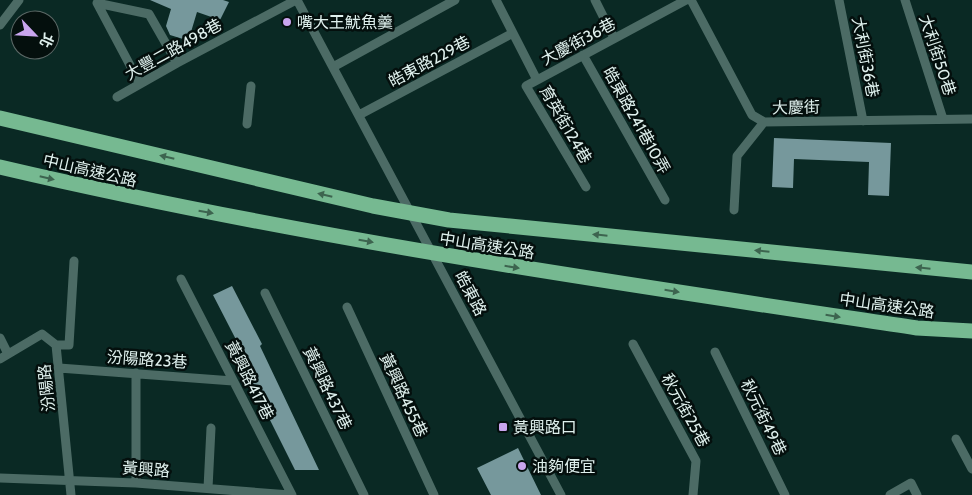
<svg xmlns="http://www.w3.org/2000/svg" width="972" height="495" viewBox="0 0 972 495" font-family="Cabin,'Noto Sans TC',sans-serif">
<style>
.building{fill:#76989c}
.lines{fill:none;stroke-linecap:round;stroke-linejoin:round}
.minor{stroke:#4c6b65;stroke-width:9}
.motorway{stroke:#76b991;stroke-width:15}
.oneway{fill:#3d644f}
.poi-dot{fill:#c9a5ee;stroke:#040f0d;stroke-width:2}
.labels{text-anchor:middle;stroke-width:5;stroke-linejoin:round;paint-order:stroke}
.poi-label{font-size:16px;fill:#dff0ed;stroke:#040f0d;text-anchor:start}
.street-label{font-size:16px;fill:#dff0ed;stroke:#040f0d}
</style>
<rect width="100%" height="100%" fill="#0a2924"/>
<!-- building -->
<path class="building" d="M150,0H223L229,2L220,20L197,12L191,32L183,39L170,35L166,26L171,9Z
M774,138L891,143L889,196L868,195L869,162L794,159L793,188L772,187Z
M232,286L262,344L260,346L319,470H295L241,362L246,359L213,295Z
M518,448L541,495H491L477,468Z"/>
<g class="lines">
<!-- minor -->
<path class="minor" d="M297,0L561,495
M496,0L537,80
M595,0L614,38
M691,0L752,115L764,122L972,119
M839,0L863,121
M905,0L943,119
M0,25L19,0
M583,55L665,200
M333,67L455,0
M140,84L97,3L149,14L177,63
M117,97L177,63L296,0
M359,115L513,33
M247,124L251,86
M586,187L526,86L686,0
M734,210L737,156L764,122
M181,279L292,495
M265,293L364,495
M347,307L434,495
M0,338L8,354
M633,344L696,461L693,495
M56,345L71,495
M56,345H69L74,261
M715,352L785,495
M0,359L42,334L56,345
M59,368L233,381
M136,373V483
M956,439L972,469
M0,478L136,483L290,495
M208,488L211,428
M890,495L911,483L917,495"/>
<!-- motorway -->
<path class="motorway" d="M0,118L373,206L449,220L972,272
M0,167C303,238 610,282 917,328L972,331"/>
</g>
<!-- one-way arrows -->
<defs><path id="oneway-solid" d="M-6-.8H1V-3.2L6.5 0L1 3.2V.8H-6Z" transform="scale(1.25)"/></defs>
<g class="oneway">
<use href="#oneway-solid" transform="translate(167 157) rotate(-167)"/>
<use href="#oneway-solid" transform="translate(47 178) rotate(13)"/>
<use href="#oneway-solid" transform="translate(325 195) rotate(-167)"/>
<use href="#oneway-solid" transform="translate(206 212) rotate(10)"/>
<use href="#oneway-solid" transform="translate(600 235) rotate(-174)"/>
<use href="#oneway-solid" transform="translate(366 241) rotate(10)"/>
<use href="#oneway-solid" transform="translate(762 251) rotate(-174)"/>
<use href="#oneway-solid" transform="translate(512 267) rotate(9)"/>
<use href="#oneway-solid" transform="translate(923 268) rotate(-174)"/>
<use href="#oneway-solid" transform="translate(672 291) rotate(9)"/>
<use href="#oneway-solid" transform="translate(833 316) rotate(9)"/>
</g>
<!-- markers -->
<g class="poi-dot">
<circle cx="287" cy="22" r="5"/>
<rect x="498" y="422" width="10" height="10" rx="2.5"/>
<circle cx="522" cy="466" r="5"/>
</g>
<g class="labels">
<!-- poi labels -->
<g class="poi-label">
<text x="297" y="28">嘴大王魷魚羹</text>
<text x="513" y="433">黃興路口</text>
<text x="532" y="472">油夠便宜</text>
</g>
<!-- street labels -->
<g class="street-label">
<text transform="translate(578 41) rotate(-28)" y="6">大慶街36巷</text>
<text transform="translate(173 49) rotate(-29)" y="6">大豐二路498巷</text>
<text transform="translate(938 55) rotate(72)" y="6">大利街50巷</text>
<text transform="translate(866 57) rotate(79)" y="6">大利街36巷</text>
<text transform="translate(429 61) rotate(-28)" y="6">皓東路229巷</text>
<text transform="translate(796 107) rotate(-1)" y="6">大慶街</text>
<text transform="translate(637 120) rotate(61)" y="6">皓東路241巷10弄</text>
<text transform="translate(566 124) rotate(60)" y="6">育英街124巷</text>
<text transform="translate(90 170) rotate(13)" y="6">中山高速公路</text>
<text transform="translate(487 245) rotate(9)" y="6">中山高速公路</text>
<text transform="translate(471 293) rotate(62)" y="6">皓東路</text>
<text transform="translate(887 305) rotate(8)" y="6">中山高速公路</text>
<text transform="translate(147 359) rotate(4)" y="6">汾陽路23巷</text>
<text transform="translate(250 380) rotate(63)" y="6">黃興路417巷</text>
<text transform="translate(46 388) rotate(-96)" y="6">汾陽路</text>
<text transform="translate(328 388) rotate(64)" y="6">黃興路437巷</text>
<text transform="translate(404 395) rotate(65)" y="6">黃興路455巷</text>
<text transform="translate(686 410) rotate(61)" y="6">秋元街25巷</text>
<text transform="translate(764 417) rotate(64)" y="6">秋元街49巷</text>
<text transform="translate(146 469) rotate(4)" y="6">黃興路</text>
</g>
</g>
<!-- north arrow -->
<g transform="translate(35 35) rotate(115)"><circle r="24" fill="#040f0d" stroke="#5c6967"/>
<path d="M0-4L9 19L0 12L-9 19Z" fill="#c9a5ee"/>
<text y="-8" font-size="14" font-weight="bold" text-anchor="middle" fill="#dff0ed">北</text>
</g>
</svg>
